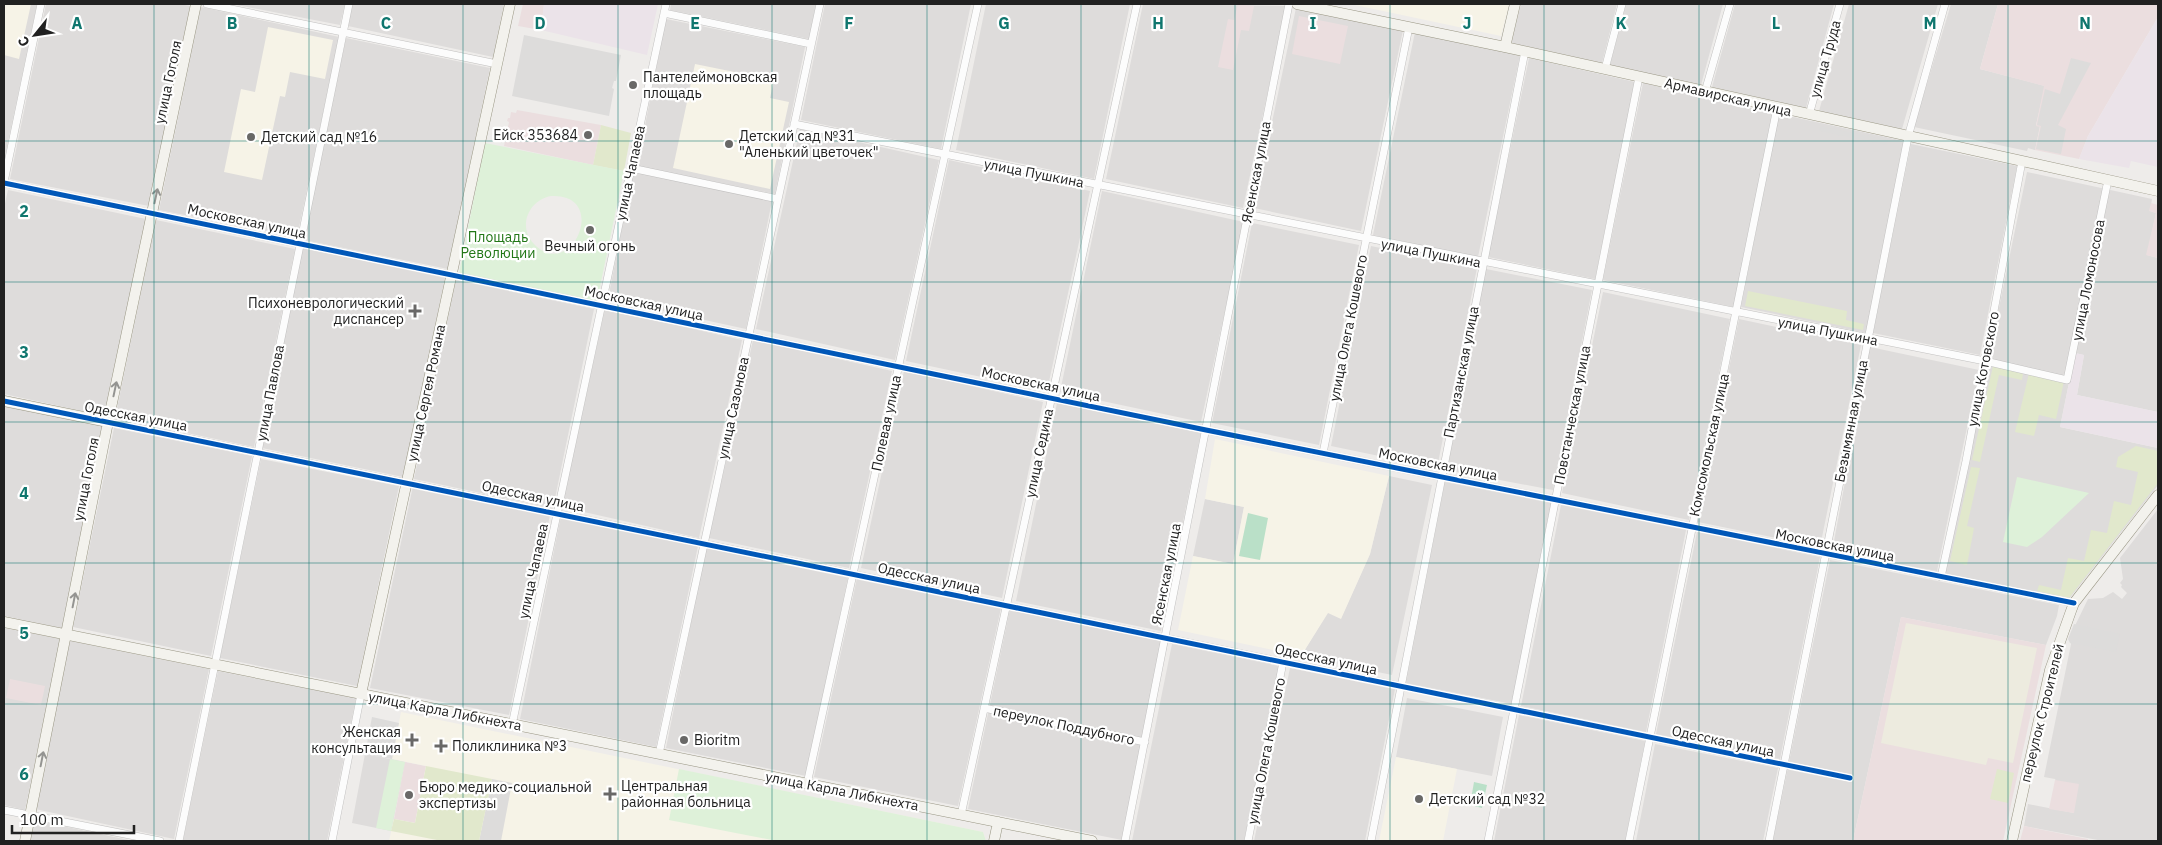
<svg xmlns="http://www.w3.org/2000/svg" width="2162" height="845" viewBox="0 0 2162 845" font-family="'IBM Plex Sans',sans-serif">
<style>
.residential{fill:#dedcdb}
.commercial{fill:#ebdedf}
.industrial{fill:#ebe3e9}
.education{fill:#f6f3e7}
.religious{fill:#dddcdb}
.farmland{fill:#edebdf}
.grass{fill:#e1e8cc}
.park{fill:#def1d9;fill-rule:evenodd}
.pitch{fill:#bae0c8}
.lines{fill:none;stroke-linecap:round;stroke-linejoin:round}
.street-casing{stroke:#c2c1c0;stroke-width:8}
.secondary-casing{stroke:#989583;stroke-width:11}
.street{stroke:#fcfcfc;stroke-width:7}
.secondary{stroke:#f3f2ed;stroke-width:10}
.cycleway-casing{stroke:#fff;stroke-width:8}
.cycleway{stroke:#0057b8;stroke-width:5}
.oneway{stroke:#949491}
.grid{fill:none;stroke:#0f766e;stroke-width:1;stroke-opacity:0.55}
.poi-dot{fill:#696867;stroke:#fff;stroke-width:2}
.labels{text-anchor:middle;stroke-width:4.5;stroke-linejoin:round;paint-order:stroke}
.street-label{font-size:14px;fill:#212121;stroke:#fff}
.poi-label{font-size:14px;fill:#212121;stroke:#fff;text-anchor:start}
.park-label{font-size:14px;fill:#227717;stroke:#fff}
.grid-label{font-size:16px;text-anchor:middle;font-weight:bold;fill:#0f766e;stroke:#fff;stroke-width:4.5;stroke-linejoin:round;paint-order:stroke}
</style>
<rect width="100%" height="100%" fill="#eeecea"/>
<!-- residential -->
<path class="residential" d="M4,4H37L4,161Z
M46,4H180L190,6L149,206L10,179Z
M232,4H345L340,25Z
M352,4H504L493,57L348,26Z
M671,4H816L809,39L670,10Z
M825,4H971L941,149L801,120Z
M986,4H1130L1094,179L956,150Z
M1143,4L1286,6L1243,208L1106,179Z
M1521,4H1617L1602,63L1511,43Z
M1626,4H1723L1701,85L1610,65Z
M1735,4H1834L1806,108L1712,87Z
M1849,4H1938L1902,129L1819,111Z
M1951,4H1998L1980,69L2045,86L2036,125L2040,126L2035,150L2028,148L2027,151L1914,127Z
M201,7L339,37L297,237L159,210Z
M1296,8L1403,30L1361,231L1254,208Z
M666,19L805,47L775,194L637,166Z
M1415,32L1520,55L1478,257L1373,235Z
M346,38L490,68L448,269L304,240Z
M1529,58L1635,82L1595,279L1488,257Z
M1643,83L1773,113L1734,307L1603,280Z
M1779,114L1904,141L1866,333L1741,307Z
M800,129L939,160L895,360L756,329Z
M1911,144L2017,166L1980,355L1873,333Z
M949,160L1090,191L1047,391L906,361Z
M633,172L772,201L746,329L608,299Z
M2027,172L2152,199L2150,211L2156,213L2147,255L2158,258V412L2077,395L2084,355L2075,353L2060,427L2158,448V485L2069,599L1944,574Z
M8,190L146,219L105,416L4,394V208Z
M1102,191L1244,222L1201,422L1060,392Z
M156,220L295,249L254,447L115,418Z
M1252,223L1359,245L1319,445L1212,423Z
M1371,246L1477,268L1437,468L1331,446Z
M303,248L445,278L403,477L262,448Z
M1486,269L1592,290L1553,490L1447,470Z
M456,280L594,309L553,508L414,479Z
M1603,292L1730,319L1689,520L1562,493Z
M605,309L742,340L699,538L562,507Z
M1739,319L1861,345L1820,547L1698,522Z
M753,340L892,371L849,568L709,538Z
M1870,347L1979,370L1937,571L1832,552Z
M904,371L1043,402L1002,598L861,568Z
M1057,403L1201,432L1161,631L1016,601Z
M4,404L103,424L62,628L4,616Z
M114,428L252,456L211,656L73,627Z
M261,459L399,486L357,686L220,658Z
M1389,476L1432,485L1392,675L1301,656L1328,612L1341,618L1370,554Z
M1445,482L1551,503L1512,704L1406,683Z
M413,486L550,515L509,715L370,688Z
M1205,499L1244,507L1233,564L1193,556Z
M1561,505L1686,530L1646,732L1521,706Z
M2158,509V841H2103L2024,826L2028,804L2074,813L2055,779L2044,777L2071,644L2069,638L2088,599L2103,598L2113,592L2122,599L2127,593L2121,587L2122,585L2120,583L2123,579L2120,558Z
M561,516L698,546L656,747L520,719Z
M1697,532L1820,557L1780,759L1656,734Z
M706,548L848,577L806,776L666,748Z
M1830,560L2059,605L2057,616L2046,645L1901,617L1853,841H1773Z
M857,578L1001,608L958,806L814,777Z
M1010,609L1161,641L1122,840L968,809Z
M4,628L61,639L25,810L4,805Z
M70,641L209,669L174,839L35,809Z
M1172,644L1279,666L1244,841H1132Z
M1290,668L1395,689L1365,841H1254Z
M218,671L356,698L327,841H183Z
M1407,698L1503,717L1492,776L1396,757Z
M1519,715L1645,741L1625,841H1494Z
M1655,744L1778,768L1763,841H1636Z
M365,754L405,762L391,831L352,823Z
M34,820L133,841H29Z"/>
<!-- commercial -->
<path class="commercial" d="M523,4H544L541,30L518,26Z
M1238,4L1254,6L1249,31L1241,30L1233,70L1218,67L1228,19L1234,20Z
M1998,4H2158V17L2088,136L2079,159L2035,150L2040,127L2036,126L2044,86L1980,69Z
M1299,16L1348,26L1340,64L1292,54Z
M517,110L601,125L593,165L504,146L509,122L507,121L508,118H510L511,112L516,113Z
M2151,203L2158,205V258L2146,255L2156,213L2149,211Z
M1901,617L2046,645L2003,841H1853Z
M10,679L45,686L41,705L6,698Z
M405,762L426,766L415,823L394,819Z
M2055,780L2079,784L2074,813L2049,809Z
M2024,826L2088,839V841H2020Z"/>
<!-- industrial -->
<path class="industrial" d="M544,4H658L647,55L541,30Z
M2158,17V167L2131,161L2129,168L2079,159L2088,136Z
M2075,353L2084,355L2077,395L2158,412V448L2060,427Z"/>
<!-- education -->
<path class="education" d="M4,4H31L19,59L4,55Z
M1350,4H1509L1501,36Z
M268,27L333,40L325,79L290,72L285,97L280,96L262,180L224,172L241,89L255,92Z
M695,64L774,80L770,98L789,102L770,189L673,168Z
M1215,439L1389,476L1370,554L1341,619L1328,613L1301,656L1178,630L1193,556L1233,564L1244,507L1205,499Z
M401,712L983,832L986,841H389L394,819L415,823L426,766L392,759Z
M1396,757L1457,769L1443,841H1379Z"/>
<!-- religious -->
<path class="religious" d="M524,35L621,55L616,81H614L612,88L614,89L609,116L512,96Z
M2071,58L2091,63L2058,125L2066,129L2061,154L2036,149L2041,126L2037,125L2045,89L2060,94Z
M1820,126L1888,140L1887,145L1819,131Z
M2074,624L2120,634L2116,652L2070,643L2068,639Z
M372,717L399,723L392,759L365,754Z
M492,779L512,783L501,841H479Z"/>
<!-- farmland -->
<path class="farmland" d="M1906,623L2037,648L2013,763L1988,758L1986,765L1881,743Z"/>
<!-- grass -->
<path class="grass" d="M601,125L631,133L624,171L593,165Z
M1748,291L1847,311L1846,320L1864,324L1863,330L1745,306Z
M1993,366L2023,373L2022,380L1999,375L1980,462L1972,460Z
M2029,373L2064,381L2056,419L2039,415L2034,436L2015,432Z
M2136,446L2158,451V483L2069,598L2037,591L2039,585L2061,590L2068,558L2084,561L2091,530L2107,533L2114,501L2131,505L2138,472L2116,467L2118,457Z
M1971,467L1980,468L1967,526L1974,528L1967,565L1950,561Z
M426,766L492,779L479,841H442L391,831L394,819L415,823Z
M1997,769L2014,773L2008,803L1990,799Z"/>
<!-- park -->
<path class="park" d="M485,143L624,171L597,301L459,273ZM551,196C610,193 572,283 534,244C517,226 529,200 551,196Z
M2017,477L2089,493L2042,537L2027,547L2003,542Z
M390,759L405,762L391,831L376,828Z
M679,769L983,832L986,841H777L669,820Z"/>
<!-- pitch -->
<path class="pitch" d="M1248,513L1268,518L1260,560L1239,556Z
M1474,782L1487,785L1482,808L1470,805Z"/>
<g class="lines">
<!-- street casing -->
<g class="street-casing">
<path id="street" d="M207,4L497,64
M664,13L811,44
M1605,69L1622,4
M1705,92L1730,4
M1809,115L1840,4
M794,124L1985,361L2067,380L2108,180
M631,168L778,199
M4,182L41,4
M4,183L1206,430L2074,603
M108,422L1850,778
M1323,453L1409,27
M1941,577L1966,461L2022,161
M984,708L1145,742
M512,725L666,4
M659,754L820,4
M807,784L978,4
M4,810L160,841
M961,815L1137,4
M179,841L349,4
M332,841L361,694
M1125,841L1289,4
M1248,841L1283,662
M1371,841L1525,51
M1488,841L1639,77
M1629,841L1777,108
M1769,841L1908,137L1945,4"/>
</g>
<!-- secondary casing -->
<g class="secondary-casing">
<path id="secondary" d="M1297,4L1505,47L2158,191
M1505,47L1515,4
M4,401L108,422
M4,622L1092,841
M361,694L510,4
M25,841L108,422L196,4
M994,841L998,822
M2012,841L2050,670L2071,611L2074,603L2158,495"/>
</g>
<!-- street -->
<use href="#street" class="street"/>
<!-- secondary -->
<use href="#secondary" class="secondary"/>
<!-- cycleway casing -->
<g class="cycleway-casing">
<path id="cycleway" d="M4,183L1206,430L2074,603
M4,401L1850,778"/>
</g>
<!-- cycleway -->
<use href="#cycleway" class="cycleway"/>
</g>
<!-- one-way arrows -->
<defs><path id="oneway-shaft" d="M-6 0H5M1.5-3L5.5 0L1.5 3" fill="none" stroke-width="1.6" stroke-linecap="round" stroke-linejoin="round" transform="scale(1.25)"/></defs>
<g class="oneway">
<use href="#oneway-shaft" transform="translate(156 196) rotate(-78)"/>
<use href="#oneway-shaft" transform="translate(115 389) rotate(-78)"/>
<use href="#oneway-shaft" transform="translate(74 600) rotate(-79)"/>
<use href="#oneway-shaft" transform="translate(42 759) rotate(-79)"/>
</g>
<!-- grid -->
<path class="grid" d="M154,4V841M309,4V841M463,4V841M618,4V841M772,4V841M927,4V841M1081,4V841M1235,4V841M1390,4V841M1544,4V841M1699,4V841M1853,4V841M2008,4V841M4,141H2158M4,282H2158M4,422H2158M4,563H2158M4,704H2158"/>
<!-- markers -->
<g class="poi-dot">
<circle cx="633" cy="85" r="5"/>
<circle cx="588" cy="135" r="5"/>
<circle cx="251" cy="137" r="5"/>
<circle cx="729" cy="144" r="5"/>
<circle cx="590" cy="230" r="5"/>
<path d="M412.5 303.5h5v5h5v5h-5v5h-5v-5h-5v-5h5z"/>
<path d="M409.5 732.5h5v5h5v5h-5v5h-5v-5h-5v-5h5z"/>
<circle cx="684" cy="740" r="5"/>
<path d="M438.5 738.5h5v5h5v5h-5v5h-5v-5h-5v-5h5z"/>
<path d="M607.5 786.5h5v5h5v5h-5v5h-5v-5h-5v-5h5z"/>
<circle cx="409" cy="795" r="5"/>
<circle cx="1419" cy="799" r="5"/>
</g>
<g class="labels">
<!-- street labels -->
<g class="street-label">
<text transform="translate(1825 59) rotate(-74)" y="5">улица Труда</text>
<text transform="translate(168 82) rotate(-78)" y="5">улица Гоголя</text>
<text transform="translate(1728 97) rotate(13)" y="5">Армавирская улица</text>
<text transform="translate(1256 172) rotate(-79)" y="5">Ясенская улица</text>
<text transform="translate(630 173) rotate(-78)" y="5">улица Чапаева</text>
<text transform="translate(1034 173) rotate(11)" y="5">улица Пушкина</text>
<text transform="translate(247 221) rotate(12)" y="5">Московская улица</text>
<text transform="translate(1431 253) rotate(11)" y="5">улица Пушкина</text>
<text transform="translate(2088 280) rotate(-79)" y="5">улица Ломоносова</text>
<text transform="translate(644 303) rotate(12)" y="5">Московская улица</text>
<text transform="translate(1348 328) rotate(-79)" y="5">улица Олега Кошевого</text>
<text transform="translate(1828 331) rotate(11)" y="5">улица Пушкина</text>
<text transform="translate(1983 369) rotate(-79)" y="5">улица Котовского</text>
<text transform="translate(1461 372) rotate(-79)" y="5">Партизанская улица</text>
<text transform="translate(1041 384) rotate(12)" y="5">Московская улица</text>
<text transform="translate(270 393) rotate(-79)" y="5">улица Павлова</text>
<text transform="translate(426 393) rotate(-78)" y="5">улица Сергея Романа</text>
<text transform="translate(733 408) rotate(-78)" y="5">улица Сазонова</text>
<text transform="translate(1572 415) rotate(-79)" y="5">Повстанческая улица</text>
<text transform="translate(136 416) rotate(11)" y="5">Одесская улица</text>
<text transform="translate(1851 421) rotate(-79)" y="5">Безымянная улица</text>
<text transform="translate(886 423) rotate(-78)" y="5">Полевая улица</text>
<text transform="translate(1709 445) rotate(-78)" y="5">Комсомольская улица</text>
<text transform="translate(1039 453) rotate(-78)" y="5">улица Седина</text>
<text transform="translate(1438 464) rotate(11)" y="5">Московская улица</text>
<text transform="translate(86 479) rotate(-79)" y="5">улица Гоголя</text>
<text transform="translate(533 496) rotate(12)" y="5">Одесская улица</text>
<text transform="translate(1835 545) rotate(11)" y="5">Московская улица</text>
<text transform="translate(533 571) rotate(-78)" y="5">улица Чапаева</text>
<text transform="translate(1166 574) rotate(-79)" y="5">Ясенская улица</text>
<text transform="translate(929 578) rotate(12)" y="5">Одесская улица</text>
<text transform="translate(1326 659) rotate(12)" y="5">Одесская улица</text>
<text transform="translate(445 711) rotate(11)" y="5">улица Карла Либкнехта</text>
<text transform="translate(2042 713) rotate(-76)" y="5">переулок Строителей</text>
<text transform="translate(1064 725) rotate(12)" y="5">переулок Поддубного</text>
<text transform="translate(1723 741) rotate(12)" y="5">Одесская улица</text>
<text transform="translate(1266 751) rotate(-79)" y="5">улица Олега Кошевого</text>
<text transform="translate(842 791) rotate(11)" y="5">улица Карла Либкнехта</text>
</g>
<!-- poi labels -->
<g class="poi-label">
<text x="643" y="82">Пантелеймоновская<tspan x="643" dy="16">площадь</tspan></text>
<text x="578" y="140" text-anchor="end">Ейск 353684</text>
<text x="739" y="141">Детский сад №31<tspan x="739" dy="16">"Аленький цветочек"</tspan></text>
<text x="261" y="142">Детский сад №16</text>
<text x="590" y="251" text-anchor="middle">Вечный огонь</text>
<text x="404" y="308" text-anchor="end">Психоневрологический<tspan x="404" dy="16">диспансер</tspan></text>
<text x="401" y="737" text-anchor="end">Женская<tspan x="401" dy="16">консультация</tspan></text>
<text x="694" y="745">Bioritm</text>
<text x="452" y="751">Поликлиника №3</text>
<text x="621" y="791">Центральная<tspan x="621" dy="16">районная больница</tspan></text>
<text x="419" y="792">Бюро медико-социальной<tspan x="419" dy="16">экспертизы</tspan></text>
<text x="1429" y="804">Детский сад №32</text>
</g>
<!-- park labels -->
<g class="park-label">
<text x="498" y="242">Площадь<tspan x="498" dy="16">Революции</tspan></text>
</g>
</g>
<g class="grid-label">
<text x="77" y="29">A</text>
<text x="232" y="29">B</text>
<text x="386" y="29">C</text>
<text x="540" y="29">D</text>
<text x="695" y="29">E</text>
<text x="849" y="29">F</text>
<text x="1004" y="29">G</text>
<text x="1158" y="29">H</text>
<text x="1313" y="29">I</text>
<text x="1467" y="29">J</text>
<text x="1621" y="29">K</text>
<text x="1776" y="29">L</text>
<text x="1930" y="29">M</text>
<text x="2085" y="29">N</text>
<text x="24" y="217">2</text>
<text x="24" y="358">3</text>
<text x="24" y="499">4</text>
<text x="24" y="639">5</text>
<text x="24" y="780">6</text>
</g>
<!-- border -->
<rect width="2162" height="845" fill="none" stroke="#212121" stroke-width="10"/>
<!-- north arrow -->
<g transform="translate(35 35) rotate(240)" stroke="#ffffff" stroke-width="4" paint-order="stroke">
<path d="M0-4L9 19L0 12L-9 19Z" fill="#212121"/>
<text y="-8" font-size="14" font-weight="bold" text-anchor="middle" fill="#212121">С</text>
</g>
<!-- scale -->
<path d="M12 825v8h122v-8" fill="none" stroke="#212121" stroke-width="2.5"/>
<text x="20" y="825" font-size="15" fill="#212121" stroke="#ffffff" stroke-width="4" paint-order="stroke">100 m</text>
</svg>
